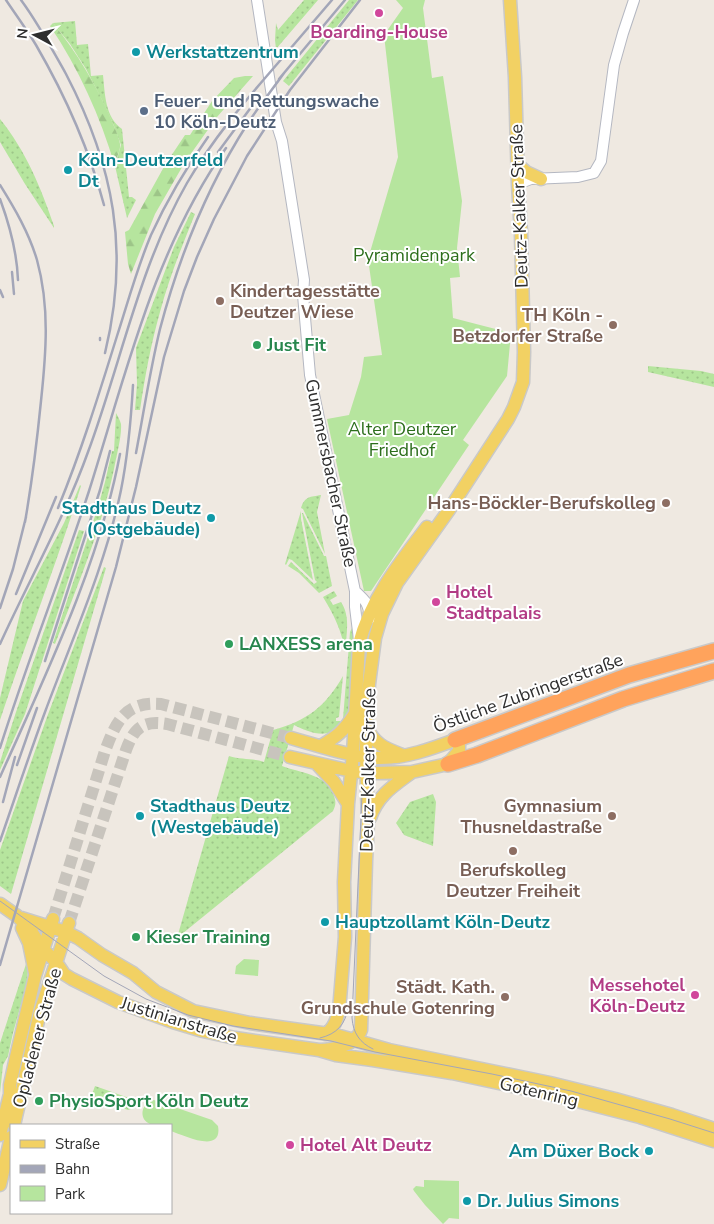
<svg xmlns="http://www.w3.org/2000/svg" width="714" height="1224" viewBox="0 0 714 1224" font-family="'Nunito Sans',sans-serif">
<style>
.grass{fill:url(#grass-dots)}
.forest{fill:url(#forest-firs)}
.park{fill:#b6e59e}
.lines{fill:none;stroke-linecap:round;stroke-linejoin:round}
.major-tunnel{stroke:#c8c4bd;stroke-width:12;stroke-dasharray:12 6;stroke-linecap:butt}
.minor-casing{stroke:#b4b7c1;stroke-width:12}
.major-casing{stroke:#c9c9c9;stroke-width:15}
.highway-casing{stroke:#c9c9c9;stroke-width:18}
.minor{stroke:#fff;stroke-width:10}
.major{stroke:#f2d163;stroke-width:12}
.highway{stroke:#ffa35c;stroke-width:15}
.tram{stroke:#a3a6b8;stroke-width:1}
.rail{stroke:#a3a6b8;stroke-width:2.5}
.hotel-dot{fill:#d1479c;stroke:#fff;stroke-width:2}
.culture-dot{fill:#0f9aa8;stroke:#fff;stroke-width:2}
.service-dot{fill:#5c6f8a;stroke:#fff;stroke-width:2}
.education-dot{fill:#8d6e63;stroke:#fff;stroke-width:2}
.leisure-dot{fill:#2e9e5b;stroke:#fff;stroke-width:2}
.labels{text-anchor:middle;stroke-width:4;stroke-linejoin:round;paint-order:stroke}
.hotel-label{font-size:18px;font-weight:bold;fill:#b23c85;stroke:#fff;text-anchor:start}
.culture-label{font-size:18px;font-weight:bold;fill:#0d838f;stroke:#fff;text-anchor:start}
.service-label{font-size:18px;font-weight:bold;fill:#4e5e75;stroke:#fff;text-anchor:start}
.street-label{font-size:18px;fill:#2e2e2e;stroke:#fff}
.park-label{font-size:18px;fill:#2c6e1b;stroke:#fff}
.education-label{font-size:18px;font-weight:bold;fill:#785e54;stroke:#fff;text-anchor:end}
.leisure-label{font-size:18px;font-weight:bold;fill:#27864d;stroke:#fff;text-anchor:start}
</style>
<defs>
<pattern id="grass-dots" width="8" height="8" patternUnits="userSpaceOnUse" patternTransform="scale(1.25)"><rect width="8" height="8" fill="#b6e59e"/><path d="M2 2h.1M6 6h.1" fill="none" stroke="#9dc588" stroke-width="1.8" stroke-linecap="round"/></pattern>
<pattern id="forest-firs" width="22" height="20" patternUnits="userSpaceOnUse" patternTransform="scale(1.25)"><rect width="22" height="20" fill="#b6e59e"/><path d="M5 1l3.5 6h-7zM16 11l3.5 6h-7z" fill="#9dc588"/></pattern>
</defs>
<rect width="100%" height="100%" fill="#efe9e1"/>
<!-- grass -->
<path class="grass" d="M304,0H318L276,49L275,40L276,23L278,30Z
M349,0H358L289,86L283,81Z
M75,21L77,45L88,44L91,76L103,75C105,94 105,117 122,129L129,197H132L136,200L127,218L115,166L121,145L114,126L102,100L86,69L70,44L53,23Z
M0,119C26,151 41,188 54,226V228L25,184L0,142Z
M191,212L195,214C182,246 169,278 160,312C151,344 145,376 140,410H135L137,384L136,348L174,247Z
M648,366L701,371L714,374V387L648,372Z
M116,413C118,417 120,420 121,424C122,436 116,457 114,469C101,530 77,587 55,644L53,643L98,507L105,482L112,451H114Z
M80,485L81,486C56,565 26,642 0,720V698L23,601L64,523Z
M321,495L317,512L325,554L303,509L301,508C305,496 310,497 321,495Z
M301,511V519L313,580L292,560L289,559L286,565L285,564Z
M302,513H303L324,556H326L332,586L319,593L299,573L288,566L291,562L314,584L317,582L315,580Z
M79,530L84,531L25,714L0,770V762L16,712Z
M104,567L106,568L11,894L0,886V850L47,717Z
M334,591L337,596L330,600L333,605L341,602C351,617 346,635 345,652C342,631 334,615 323,597Z
M352,628L353,637L348,716L345,724L343,719L350,632Z
M343,676L339,717L336,718V721H340V724C337,726 334,730 331,732C320,737 304,730 294,725L282,766C300,773 328,774 334,796C336,802 336,805 333,811L177,938L229,756C241,760 253,758 264,762L273,730C307,721 326,706 343,676Z
M433,794L436,802L433,846L404,835L396,823L410,802Z
M26,964H27L28,970L27,983L13,1033L8,1056L3,1065L0,1093V1043Z
M95,1086L132,1099L134,1101L121,1097L119,1103L132,1108L131,1109L128,1110L91,1097Z"/>
<!-- forest -->
<path class="forest" d="M53,23C77,53 96,84 111,119C114,126 119,137 120,144C121,151 115,159 115,166C100,116 79,69 50,26Z
M245,76H253L217,117L185,162L155,214L131,274L128,264L125,232L129,230L165,165L185,135H190L212,101L234,78Z"/>
<!-- park -->
<path class="park" d="M396,0H425L423,8L432,78L443,76L462,201L457,248L460,277L450,278L453,318L511,333L507,376L463,440L469,445L371,591H364L327,419L349,415L361,377L364,357L382,355L368,259L398,157L384,35L403,8Z
M244,959L259,960L258,976L235,974L236,966Z
M154,1100L212,1120L218,1126C223,1155 183,1135 171,1131V1125C165,1125 157,1127 150,1124C138,1119 141,1103 154,1100Z
M424,1180L459,1181V1219L449,1218L443,1224L425,1205L414,1191L413,1189L416,1186L424,1187Z"/>
<g class="lines">
<!-- major-tunnel -->
<path class="major-tunnel" d="M53,919L105,751C116,722 125,701 161,704L291,738
M69,923L126,750C134,728 143,720 167,724L290,757"/>
<!-- minor casing -->
<g class="minor-casing">
<path id="minor" d="M257,0L276,122L282,141L304,280L303,295L310,375L355,591V607L359,640
M518,184L531,179L578,177L594,173L601,161L614,65L623,33L634,0
M355,591C367,602 367,602 371,618"/>
</g>
<!-- major casing -->
<g class="major-casing">
<path id="major" d="M518,165L526,172L541,179
M367,729C376,745 385,748 402,755
M321,746C336,737 344,731 354,715
M290,757L351,771L374,773L412,772L448,764L459,751V744L455,740C431,749 406,758 380,758C353,758 317,745 291,738
M316,763L334,782L348,804
M370,818C378,795 393,786 412,772
M0,904L17,916L29,928L43,949L56,962L64,974L72,979L118,1002L173,1022L203,1031L235,1038L319,1050L336,1055L373,1060L452,1073L550,1094L640,1117L714,1141
M21,918L66,932L78,938L102,955L133,973L156,992L193,1011L250,1023L336,1035L389,1050L550,1083L615,1099L672,1115L714,1129
M22,928L29,943L35,973
M326,1034C337,1026 339,1012 340,999L345,937L344,882L348,804L353,754L359,644C370,600 400,562 427,527
M319,1050C333,1050 356,1045 361,1030L366,861L368,822L366,757V729L369,684L375,638L382,614L397,583L449,510L508,419L514,407L523,382L524,352L521,233L518,184L515,77L510,0
M14,1125L40,1012L69,923
M0,1135L10,1094V1085L16,1057L35,976L53,919
M0,1185L11,1137"/>
</g>
<!-- highway casing -->
<g class="highway-casing">
<path id="highway" d="M455,740L629,675L714,651
M448,764L477,755L623,699L714,671"/>
</g>
<!-- minor -->
<use href="#minor" class="minor"/>
<!-- major -->
<use href="#major" class="major"/>
<!-- highway -->
<use href="#highway" class="highway"/>
<!-- tram -->
<path class="tram" d="M362,795L352,1018C353,1033 360,1043 373,1049
M0,901L104,976L146,999L188,1015L233,1026L331,1041L375,1052L492,1074L571,1091L670,1119L714,1133
M320,1038C337,1034 346,1024 348,1007"/>
<!-- rail -->
<path class="rail" d="M6,0C16,15 27,30 36,45C65,95 89,149 104,205
M21,0C38,23 52,49 66,74C114,166 130,251 105,353
M279,79L345,0
M218,152L252,106
M0,185C15,209 29,233 37,260C50,307 46,354 41,401C37,441 32,482 25,522
M0,199C10,226 17,252 18,280
M12,272L14,294
M0,290L3,297
M100,338V340
M136,453C144,411 150,370 160,329C179,257 208,185 248,123C259,106 272,90 284,73
M58,508C81,452 99,394 117,336C128,302 137,268 151,235C167,200 186,168 208,137
M16,594L56,497
M0,608L13,569L26,517
M0,644C29,580 64,519 88,452C121,363 139,267 187,183C212,140 245,101 278,63C296,42 314,21 332,0
M45,661L100,490L110,451
M0,748C27,662 61,577 89,491C126,374 154,250 226,148
M17,765L37,708
M0,777C46,674 99,565 120,454
M3,802L15,757
M0,841C15,798 29,755 45,712C72,639 105,567 121,490C128,455 131,420 133,385
M0,965L116,567L136,487L164,357L184,291L197,257L214,219L247,156L290,90L360,0"/>
</g>
<!-- markers -->
<g class="hotel-dot">
<circle cx="379" cy="13" r="5"/>
<circle cx="436" cy="602" r="5"/>
<circle cx="695" cy="995" r="5"/>
<circle cx="290" cy="1145" r="5"/>
</g>
<g class="culture-dot">
<circle cx="136" cy="52" r="5"/>
<circle cx="68" cy="170" r="5"/>
<circle cx="211" cy="518" r="5"/>
<circle cx="140" cy="816" r="5"/>
<circle cx="325" cy="922" r="5"/>
<circle cx="649" cy="1151" r="5"/>
<circle cx="467" cy="1201" r="5"/>
</g>
<circle class="service-dot" cx="144" cy="111" r="5"/>
<g class="education-dot">
<circle cx="220" cy="301" r="5"/>
<circle cx="613" cy="325" r="5"/>
<circle cx="666" cy="503" r="5"/>
<circle cx="612" cy="816" r="5"/>
<circle cx="513" cy="851" r="5"/>
<circle cx="505" cy="997" r="5"/>
</g>
<g class="leisure-dot">
<circle cx="257" cy="345" r="5"/>
<circle cx="229" cy="644" r="5"/>
<circle cx="136" cy="937" r="5"/>
<circle cx="39" cy="1101" r="5"/>
</g>
<g class="labels">
<!-- hotel labels -->
<g class="hotel-label">
<text x="379" y="38" text-anchor="middle">Boarding-House</text>
<text x="446" y="598">Hotel<tspan x="446" dy="21">Stadtpalais</tspan></text>
<text x="685" y="991" text-anchor="end">Messehotel<tspan x="685" dy="21">Köln-Deutz</tspan></text>
<text x="300" y="1151">Hotel Alt Deutz</text>
</g>
<!-- culture labels -->
<g class="culture-label">
<text x="146" y="58">Werkstattzentrum</text>
<text x="78" y="166">Köln-Deutzerfeld<tspan x="78" dy="21">Dt</tspan></text>
<text x="201" y="514" text-anchor="end">Stadthaus Deutz<tspan x="201" dy="21">(Ostgebäude)</tspan></text>
<text x="150" y="812">Stadthaus Deutz<tspan x="150" dy="21">(Westgebäude)</tspan></text>
<text x="335" y="928">Hauptzollamt Köln-Deutz</text>
<text x="639" y="1157" text-anchor="end">Am Düxer Bock</text>
<text x="477" y="1207">Dr. Julius Simons</text>
</g>
<!-- service labels -->
<g class="service-label">
<text x="154" y="107">Feuer- und Rettungswache<tspan x="154" dy="21">10 Köln-Deutz</tspan></text>
</g>
<!-- street labels -->
<g class="street-label">
<text transform="translate(519 206) rotate(-92)" y="6">Deutz-Kalker Straße</text>
<text transform="translate(331 473) rotate(78)" y="6">Gummersbacher Straße</text>
<text transform="translate(528 693) rotate(-20)" y="6">Östliche Zubringerstraße</text>
<text transform="translate(368 770) rotate(-89)" y="6">Deutz-Kalker Straße</text>
<text transform="translate(179 1020) rotate(17)" y="6">Justinianstraße</text>
<text transform="translate(37 1038) rotate(-75)" y="6">Opladener Straße</text>
<text transform="translate(539 1092) rotate(13)" y="6">Gotenring</text>
</g>
<!-- park labels -->
<g class="park-label">
<text x="414" y="261">Pyramidenpark</text>
<text x="402" y="435">Alter Deutzer<tspan x="402" dy="21">Friedhof</tspan></text>
</g>
<!-- education labels -->
<g class="education-label">
<text x="230" y="297" text-anchor="start">Kindertagesstätte<tspan x="230" dy="21">Deutzer Wiese</tspan></text>
<text x="603" y="321">TH Köln -<tspan x="603" dy="21">Betzdorfer Straße</tspan></text>
<text x="656" y="509">Hans-Böckler-Berufskolleg</text>
<text x="602" y="812">Gymnasium<tspan x="602" dy="21">Thusneldastraße</tspan></text>
<text x="513" y="876" text-anchor="middle">Berufskolleg<tspan x="513" dy="21">Deutzer Freiheit</tspan></text>
<text x="495" y="993">Städt. Kath.<tspan x="495" dy="21">Grundschule Gotenring</tspan></text>
</g>
<!-- leisure labels -->
<g class="leisure-label">
<text x="267" y="351">Just Fit</text>
<text x="239" y="650">LANXESS arena</text>
<text x="146" y="943">Kieser Training</text>
<text x="49" y="1107">PhysioSport Köln Deutz</text>
</g>
</g>
<!-- legend -->
<rect x="10" y="1124" width="162" height="90" fill="#ffffff" stroke="#ababab"/>
<rect x="20" y="1140" width="25" height="8" fill="#f2d163" stroke="#ababab"/>
<text x="55" y="1149" font-size="15" fill="#2e2e2e">Straße</text>
<rect x="20" y="1165" width="25" height="8" fill="#a3a6b8" stroke="#ababab"/>
<text x="55" y="1174" font-size="15" fill="#2e2e2e">Bahn</text>
<rect x="20" y="1186" width="25" height="15" fill="#b6e59e" stroke="#ababab"/>
<text x="55" y="1199" font-size="15" fill="#2e2e2e">Park</text>
<!-- north arrow -->
<g transform="translate(35 35) rotate(277)" stroke="#ffffff" stroke-width="4" paint-order="stroke">
<path d="M0-4L9 19L0 12L-9 19Z" fill="#2e2e2e"/>
<text y="-8" font-size="14" font-weight="bold" text-anchor="middle" fill="#2e2e2e">N</text>
</g>
</svg>
